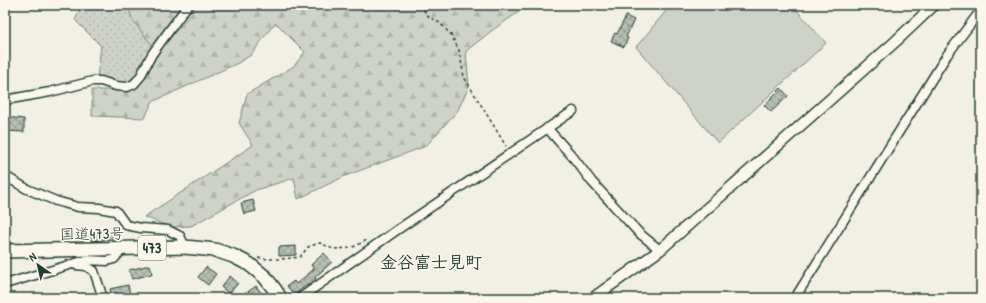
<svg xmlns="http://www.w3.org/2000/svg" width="986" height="303" viewBox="0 0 986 303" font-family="'Patrick Hand','Klee One',sans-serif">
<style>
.grass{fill:url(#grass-dots);stroke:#77887e}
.forest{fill:url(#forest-firs);stroke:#77887e}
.pitch{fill:#cfd2c8;stroke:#77887e}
.building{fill:url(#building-cross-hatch);stroke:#1f3d34}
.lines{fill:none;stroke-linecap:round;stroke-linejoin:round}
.minor-casing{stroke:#1f3d34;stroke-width:11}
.tertiary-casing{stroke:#1f3d34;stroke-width:13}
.trunk-casing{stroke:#1f3d34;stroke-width:16}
.path{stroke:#1f3d34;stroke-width:1.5;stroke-dasharray:3 3;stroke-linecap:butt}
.minor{stroke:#fbf7ec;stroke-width:8}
.tertiary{stroke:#fbf7ec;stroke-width:10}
.trunk{stroke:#fbf7ec;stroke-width:13}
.labels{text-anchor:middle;stroke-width:3.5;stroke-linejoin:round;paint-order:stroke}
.shield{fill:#fbf7ec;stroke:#61756b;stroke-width:1}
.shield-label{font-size:14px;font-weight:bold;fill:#1f3d34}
.street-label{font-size:15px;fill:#1f3d34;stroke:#fbf7ec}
.quarter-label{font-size:17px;font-weight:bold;fill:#1f3d34;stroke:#fbf7ec}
</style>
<defs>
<pattern id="grass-dots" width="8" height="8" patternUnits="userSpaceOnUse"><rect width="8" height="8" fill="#cfd2c8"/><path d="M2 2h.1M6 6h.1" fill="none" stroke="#b1b5ac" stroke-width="1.8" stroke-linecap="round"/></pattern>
<pattern id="forest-firs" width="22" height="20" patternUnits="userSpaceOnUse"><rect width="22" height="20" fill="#cfd2c8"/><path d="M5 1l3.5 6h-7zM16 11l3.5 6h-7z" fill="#b1b5ac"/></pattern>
<pattern id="building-cross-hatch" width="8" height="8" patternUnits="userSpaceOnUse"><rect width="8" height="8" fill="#b7beb3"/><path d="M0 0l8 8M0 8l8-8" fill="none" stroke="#949c92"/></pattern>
</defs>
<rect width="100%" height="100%" fill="#f2f0e5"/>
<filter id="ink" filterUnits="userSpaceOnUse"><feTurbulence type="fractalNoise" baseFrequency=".025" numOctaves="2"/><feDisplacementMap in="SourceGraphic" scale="8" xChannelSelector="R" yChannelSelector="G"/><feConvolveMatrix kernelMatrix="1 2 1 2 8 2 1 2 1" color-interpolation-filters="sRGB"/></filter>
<g filter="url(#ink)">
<!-- grass -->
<path class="grass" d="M82,5H129L132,19L154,46L139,74L126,83L97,77L101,46L75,20Z"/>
<!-- forest -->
<path class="forest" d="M128,5H182L152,45L148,40L132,19Z
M198,5H529L494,29L466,51L469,86L458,110L426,146L345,176L298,199L294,178L256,190L191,226L171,227L144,217L253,145L239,123L247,94L294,66L305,52L277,24H274L251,55L238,63L152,102L145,118L92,116V90H131L157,54Z"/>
<!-- pitch -->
<path class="pitch" d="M671,5H792L826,43L718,143L636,47Z"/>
<!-- building -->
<path class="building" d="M626,16L634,20L626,37L628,38L624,47L611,41L615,33L617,34Z
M781,88L788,96L771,112L764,105Z
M6,117L24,119V132L5,131Z
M253,200L256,211L244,214L241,203Z
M112,231L113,239L91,241L90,234Z
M296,246V255L279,256V247Z
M324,253L332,262L315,277L316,279L308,286L307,285L294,295L287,286L294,281L296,284L314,269L311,265Z
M150,265L152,274L132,279L129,270Z
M206,267L216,274L208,285L198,277Z
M230,276L238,283L229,294L221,287Z
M128,285L130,294L112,298L110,289Z
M256,286L262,294L257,298H248L245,294Z"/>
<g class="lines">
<!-- minor casing -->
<g class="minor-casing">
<path id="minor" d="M5,100L50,92L93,81H101L116,86L127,87L134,84L140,77L152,54L185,9L189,5
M547,128L573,157L592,182L639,233L660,250
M5,176L27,189L56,201L78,207L99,208L116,211L126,225L141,228L168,230L180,236L185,247
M76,265L86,266L94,271L103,298
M5,284L86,260L107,261L114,259L123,249
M300,298L397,230L573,111
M795,298L947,55L981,10"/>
</g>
<!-- tertiary casing -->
<g class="tertiary-casing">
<path id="tertiary" d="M593,298L660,250L896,41L934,5"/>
</g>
<!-- trunk casing -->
<g class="trunk-casing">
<path id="trunk" d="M5,251L185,247L215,250L233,256L249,264L265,277L275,290L280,298"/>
</g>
<!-- path -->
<path class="path" d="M420,5L429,17L440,23L451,35L459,50L464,77L506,146
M258,258C274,260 284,259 300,257L308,247L316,244L320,243L333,249L351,248L369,239"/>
<!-- minor -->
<use href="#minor" class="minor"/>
<!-- tertiary -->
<use href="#tertiary" class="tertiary"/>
<!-- trunk -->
<use href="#trunk" class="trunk"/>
</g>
</g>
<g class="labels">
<!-- shield labels -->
<rect class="shield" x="138" y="236" width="28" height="24" rx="3"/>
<g class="shield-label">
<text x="152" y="253">473</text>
</g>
<!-- street labels -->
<g class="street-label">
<text transform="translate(92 234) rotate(-1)" y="5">国道473号</text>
</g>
<!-- quarter labels -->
<g class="quarter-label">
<text x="431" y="268">金谷富士見町</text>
</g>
</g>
<!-- margin -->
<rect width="986" height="303" fill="none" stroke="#fbf7ec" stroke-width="20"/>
<rect x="10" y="10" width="966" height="283" fill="none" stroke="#1f3d34" stroke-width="1.5" filter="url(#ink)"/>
<!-- north arrow -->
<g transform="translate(38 265) rotate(326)" stroke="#fbf7ec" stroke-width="3" paint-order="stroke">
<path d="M0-3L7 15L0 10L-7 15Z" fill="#1f3d34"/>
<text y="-6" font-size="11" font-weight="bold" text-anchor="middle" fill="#1f3d34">N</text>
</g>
</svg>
